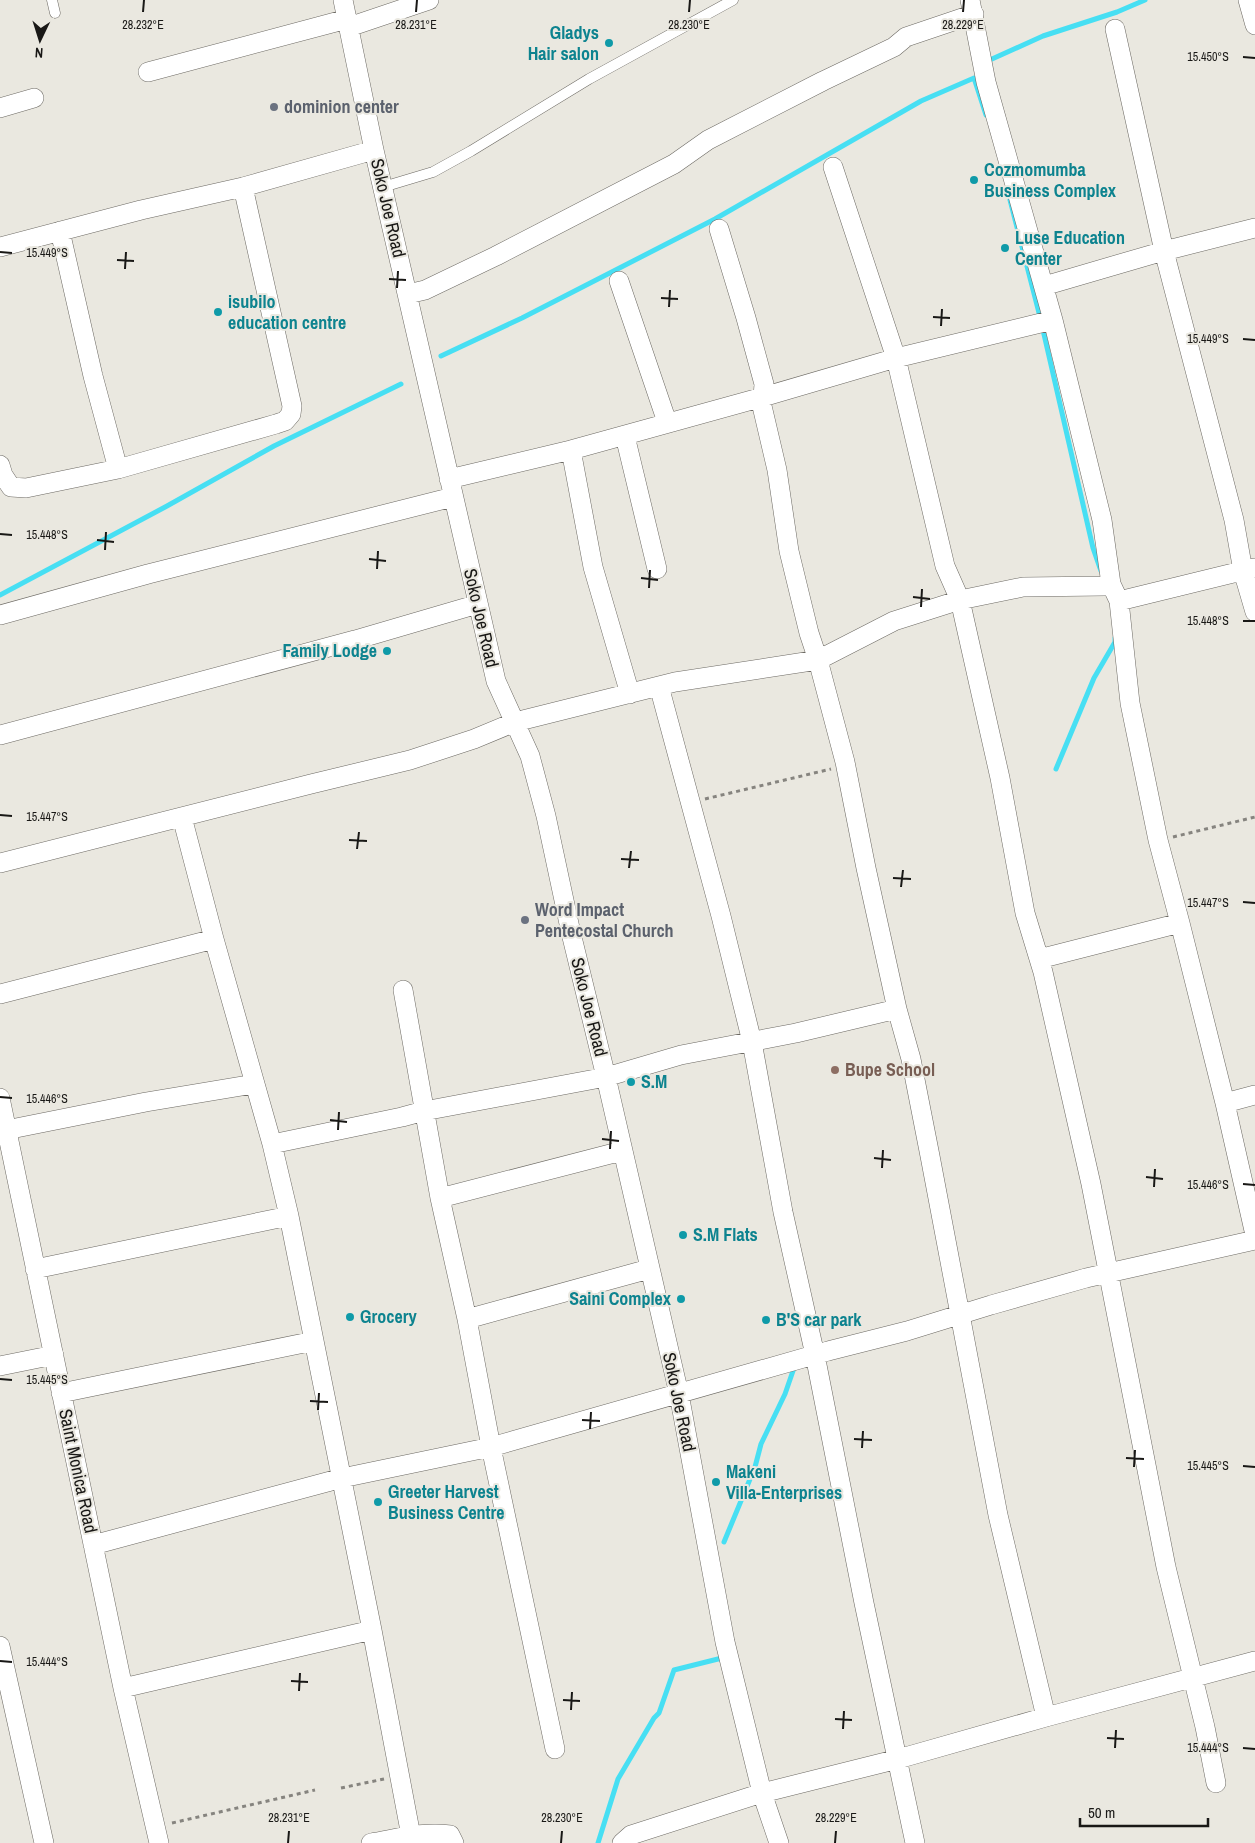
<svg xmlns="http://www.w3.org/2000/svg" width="1255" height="1843" viewBox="0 0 1255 1843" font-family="'Archivo Narrow',sans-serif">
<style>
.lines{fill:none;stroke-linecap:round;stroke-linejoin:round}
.stream{stroke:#47dff3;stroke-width:5}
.lane-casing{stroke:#6c6963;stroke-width:11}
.street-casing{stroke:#6c6963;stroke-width:20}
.path{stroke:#86847f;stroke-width:3;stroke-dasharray:4 4;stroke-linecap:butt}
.lane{stroke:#fff;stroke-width:10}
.street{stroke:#fff;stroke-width:19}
.ticks{fill:none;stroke:#191816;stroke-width:2}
.culture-dot{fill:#0f9aa8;stroke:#eae8e0;stroke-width:2}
.worship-dot{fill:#6b7280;stroke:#eae8e0;stroke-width:2}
.education-dot{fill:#8d6e63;stroke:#eae8e0;stroke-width:2}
.labels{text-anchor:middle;stroke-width:4;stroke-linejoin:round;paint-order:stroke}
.culture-label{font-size:18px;font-weight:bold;fill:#0d838f;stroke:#eae8e0;text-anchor:start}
.worship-label{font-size:18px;font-weight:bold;fill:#5b616d;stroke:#eae8e0;text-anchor:start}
.street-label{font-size:18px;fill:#191816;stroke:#eae8e0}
.education-label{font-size:18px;font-weight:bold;fill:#785e54;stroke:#eae8e0;text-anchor:start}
.ticks-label{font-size:12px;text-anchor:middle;fill:#191816;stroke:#eae8e0;stroke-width:4;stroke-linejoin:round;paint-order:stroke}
</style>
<rect width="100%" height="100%" fill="#eae8e0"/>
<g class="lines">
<!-- stream -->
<path class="stream" d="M992,59L1043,36L1117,12L1145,0
M1010,200L1039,313
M1043,330L1093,548L1101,571
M441,356L522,318L715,219L921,101L974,78L986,115
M0,595L167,506L274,446L401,384
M1056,769L1094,678L1115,642V638
M724,1542L755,1467L761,1444L785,1394L794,1368
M598,1843L618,1779L654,1718L659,1713L674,1670L722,1658V1654"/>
<!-- lane casing -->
<g class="lane-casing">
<path id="lane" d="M52,0L55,13
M383,187L433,172L471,151L589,79L733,0"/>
</g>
<!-- street casing -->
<g class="street-casing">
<path id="street" d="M343,0L374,150L496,681L530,756L546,816L571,933L606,1077L679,1394L725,1642L762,1793L779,1843
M970,0L986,82L1053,320L1102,520L1111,584L1119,601L1130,703L1158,840L1180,923L1225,1103L1255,1235
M1248,0L1255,25
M349,27L429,0
M1115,29L1164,251L1234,520L1243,571L1255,612
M148,72L347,19
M0,108L34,98
M833,167L896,358L945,566L960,600L1000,778L1025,913L1043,972L1091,1184L1166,1567L1205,1727L1216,1783
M60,231L93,376L118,469
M0,247L141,210L243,187L374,150
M619,281L667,422
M1044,286L1164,251L1255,228
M408,294L425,290L496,256L674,164L708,140L823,81L894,47L906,37L974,14
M625,436L657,569
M571,450L593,567L630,694
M0,465L3,475L11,487L26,488L118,469L276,424L285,421L291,414L292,406L243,187
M449,479L571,450L763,397L764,384L746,318L719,229
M1119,601L1254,568
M0,615L148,574L453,497
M659,686L721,916L752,1042L783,1212L815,1355L864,1603L915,1843
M0,735L355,640L478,604
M182,817L214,939L272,1144L289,1216L372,1630L411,1836
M0,863L311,784L410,760L474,739L515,722L675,682L818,660L894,621L960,600L1023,587L1105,586L1111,584
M1039,959L1180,923
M403,990L440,1198
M0,994L214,939
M897,1009L911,1059L930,1156L998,1515L1046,1717
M0,1098L123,1688L159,1843
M1225,1103L1255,1095
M6,1130L146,1102L254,1084
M272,1144L402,1117L424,1111L606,1077L681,1055L796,1033L897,1009L866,868L845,762L818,660L809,633L789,551L777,470L762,406L763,397L896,358L1053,320
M35,1269L289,1216
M467,1319L649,1269
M0,1366L54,1355
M61,1393L314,1341
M93,1545L342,1478L491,1447L828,1351L907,1331L991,1305L1086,1278L1255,1240
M0,1646L44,1843
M123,1688L372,1630
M555,1749L491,1447L467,1319L440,1198L622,1151
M371,1843C396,1839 424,1831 450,1835L454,1843
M622,1843L631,1835L762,1793L898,1759L1046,1717L1255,1661"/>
</g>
<!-- path -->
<path class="path" d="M705,799L831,769
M1173,837L1255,817
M341,1788L384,1779
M172,1823L315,1790"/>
<!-- lane -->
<use href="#lane" class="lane"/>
<!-- street -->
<use href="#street" class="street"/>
</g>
<!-- ticks -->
<path class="ticks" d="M143,12L144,0M416,12L417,0M689,12L690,0M963,12L964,0M1243,57L1255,58M0,252L12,253M117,260L134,261M125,269L126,252M389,279L406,280M397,288L398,271M661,298L678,299M669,307L670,290M933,317L950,318M941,326L942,309M1243,339L1255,340M0,534L12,535M97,540L114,542M105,550L106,532M369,559L386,561M377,569L378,551M641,578L658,580M649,588L650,570M913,597L930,599M921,607L922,589M1243,621H1255M0,815L12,816M349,840L367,841M357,849L359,832M621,859L639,860M629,868L631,851M893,878L911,879M901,887L903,870M1243,902L1255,903M0,1097L12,1098M330,1120L347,1122M338,1130L339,1112M602,1139L619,1141M610,1149L611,1131M874,1158L891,1160M882,1168L883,1150M1146,1177L1163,1179M1243,1184L1255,1185M1154,1187L1155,1169M0,1379L12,1380M310,1401L328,1402M318,1410L319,1393M582,1420L600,1421M590,1429L591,1412M854,1439L872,1440M862,1448L863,1431M1126,1458L1144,1459M1243,1466L1255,1467M1134,1467L1135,1450M0,1661L12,1662M291,1681L308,1682M299,1691L300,1673M563,1700L580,1701M571,1710L572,1692M835,1719L852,1720M843,1729L844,1711M1107,1738L1124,1739M1115,1748L1116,1730M1243,1748L1255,1749M288,1843L289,1831M561,1843L562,1831M835,1843L836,1831"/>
<!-- markers -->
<g class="culture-dot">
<circle cx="609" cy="43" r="5"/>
<circle cx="974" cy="180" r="5"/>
<circle cx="1005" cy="248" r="5"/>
<circle cx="218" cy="312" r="5"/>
<circle cx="387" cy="651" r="5"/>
<circle cx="631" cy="1082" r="5"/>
<circle cx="683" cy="1235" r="5"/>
<circle cx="681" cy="1299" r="5"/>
<circle cx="350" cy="1317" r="5"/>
<circle cx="766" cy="1320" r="5"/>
<circle cx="716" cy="1482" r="5"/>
<circle cx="378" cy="1502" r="5"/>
</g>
<g class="worship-dot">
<circle cx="274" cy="107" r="5"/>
<circle cx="525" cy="920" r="5"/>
</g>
<circle class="education-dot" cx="835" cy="1070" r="5"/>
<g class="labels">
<!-- culture labels -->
<g class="culture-label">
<text x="599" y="39" text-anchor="end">Gladys<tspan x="599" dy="21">Hair salon</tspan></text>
<text x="984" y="176">Cozmomumba<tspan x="984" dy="21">Business Complex</tspan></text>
<text x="1015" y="244">Luse Education<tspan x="1015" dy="21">Center</tspan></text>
<text x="228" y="308">isubilo<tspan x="228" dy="21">education centre</tspan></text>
<text x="377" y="657" text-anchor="end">Family Lodge</text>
<text x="641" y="1088">S.M</text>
<text x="693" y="1241">S.M Flats</text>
<text x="671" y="1305" text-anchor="end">Saini Complex</text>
<text x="360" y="1323">Grocery</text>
<text x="776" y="1326">B'S car park</text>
<text x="726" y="1478">Makeni<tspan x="726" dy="21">Villa-Enterprises</tspan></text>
<text x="388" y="1498">Greeter Harvest<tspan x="388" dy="21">Business Centre</tspan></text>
</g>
<!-- worship labels -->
<g class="worship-label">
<text x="284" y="113">dominion center</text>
<text x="535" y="916">Word Impact<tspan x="535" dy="21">Pentecostal Church</tspan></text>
</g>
<!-- street labels -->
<g class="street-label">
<text transform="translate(388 208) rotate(77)" y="6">Soko Joe Road</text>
<text transform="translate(481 618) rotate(77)" y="6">Soko Joe Road</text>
<text transform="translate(589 1007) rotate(76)" y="6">Soko Joe Road</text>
<text transform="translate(679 1402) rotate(78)" y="6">Soko Joe Road</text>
<text transform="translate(78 1471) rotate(78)" y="6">Saint Monica Road</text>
</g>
<!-- education labels -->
<g class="education-label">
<text x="845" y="1076">Bupe School</text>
</g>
</g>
<g class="ticks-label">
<text x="143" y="29">28.232°E</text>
<text x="416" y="29">28.231°E</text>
<text x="689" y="29">28.230°E</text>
<text x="963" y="29">28.229°E</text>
<text x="1208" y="61">15.450°S</text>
<text x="47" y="257">15.449°S</text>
<text x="1208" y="343">15.449°S</text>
<text x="47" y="539">15.448°S</text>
<text x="1208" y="625">15.448°S</text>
<text x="47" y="821">15.447°S</text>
<text x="1208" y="907">15.447°S</text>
<text x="47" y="1103">15.446°S</text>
<text x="1208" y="1189">15.446°S</text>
<text x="47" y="1384">15.445°S</text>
<text x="1208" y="1470">15.445°S</text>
<text x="47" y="1666">15.444°S</text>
<text x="1208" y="1752">15.444°S</text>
<text x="289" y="1822">28.231°E</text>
<text x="562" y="1822">28.230°E</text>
<text x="836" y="1822">28.229°E</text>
</g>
<!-- north arrow -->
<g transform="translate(40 40) rotate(184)" stroke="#eae8e0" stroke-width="4" paint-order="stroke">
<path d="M0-4L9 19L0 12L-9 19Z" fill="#191816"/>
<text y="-8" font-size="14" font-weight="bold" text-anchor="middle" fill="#191816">N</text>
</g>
<!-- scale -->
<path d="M1080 1818v8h128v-8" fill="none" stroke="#191816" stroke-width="2.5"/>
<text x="1088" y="1818" font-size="15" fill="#191816" stroke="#eae8e0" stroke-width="4" paint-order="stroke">50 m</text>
</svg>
